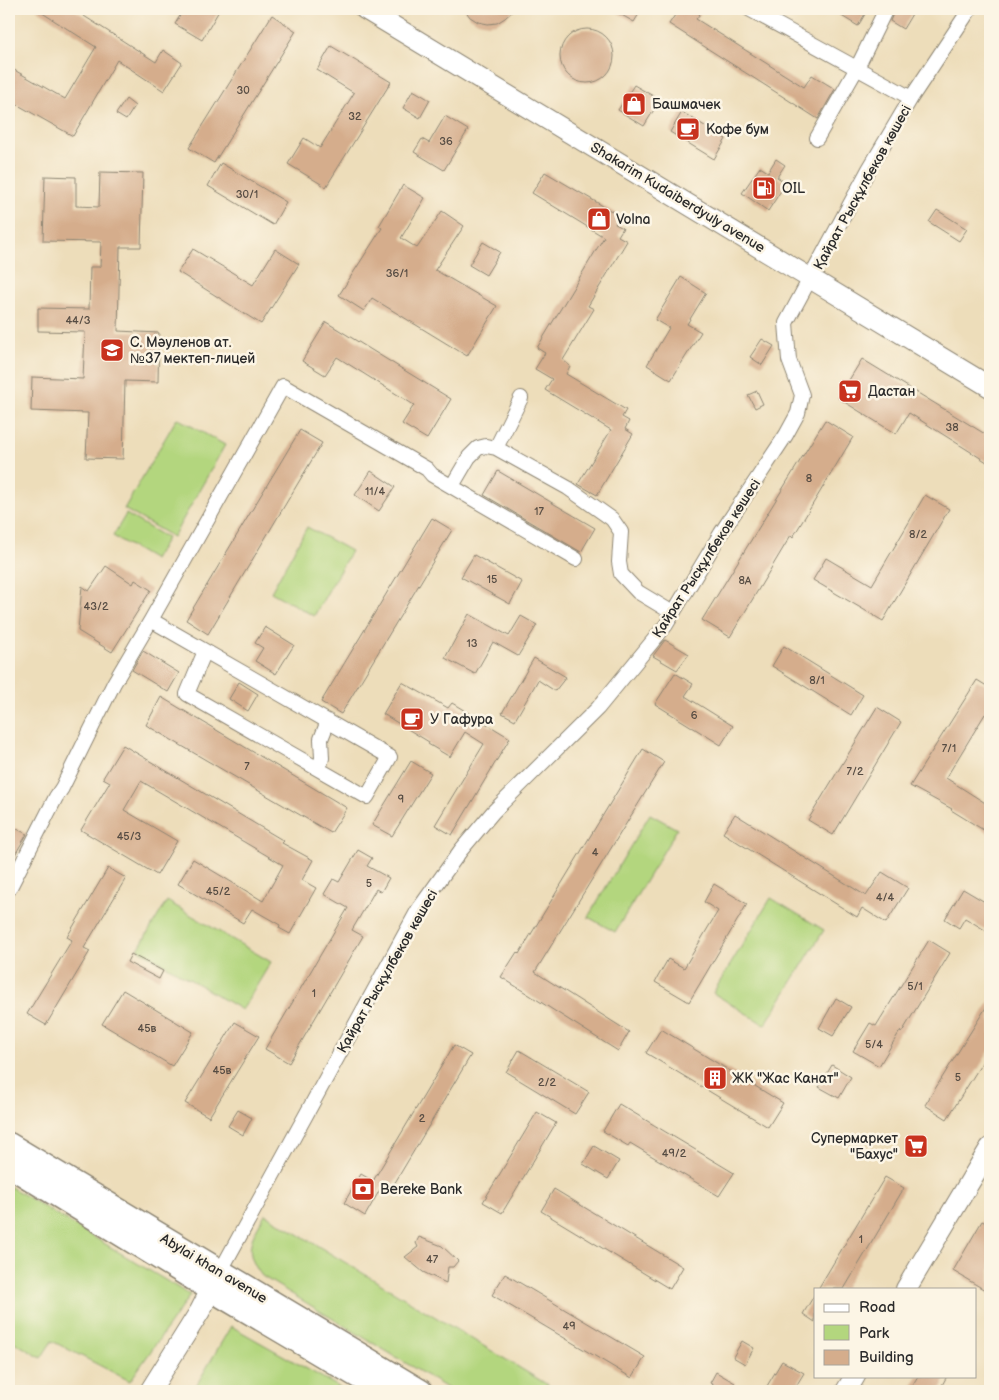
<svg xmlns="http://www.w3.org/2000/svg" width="999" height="1400" viewBox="0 0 999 1400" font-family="'Balsamiq Sans',sans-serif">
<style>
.green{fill:#b3d67e;stroke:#6f8054}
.building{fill:#d5ad8c}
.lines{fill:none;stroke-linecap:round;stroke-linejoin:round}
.street-casing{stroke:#8c8472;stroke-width:16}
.secondary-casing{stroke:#8c8472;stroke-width:22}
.primary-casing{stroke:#8c8472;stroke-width:25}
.street{stroke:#fff;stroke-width:14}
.secondary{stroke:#fff;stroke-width:20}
.primary{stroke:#fff;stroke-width:22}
.labels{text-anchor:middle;stroke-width:5;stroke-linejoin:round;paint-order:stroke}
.number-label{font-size:11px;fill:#564c43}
.poi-label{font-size:14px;fill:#2b2b2b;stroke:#fcf5e5;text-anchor:start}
.street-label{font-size:14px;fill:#2b2b2b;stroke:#fcf5e5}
</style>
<rect width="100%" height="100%" fill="#fcf5e5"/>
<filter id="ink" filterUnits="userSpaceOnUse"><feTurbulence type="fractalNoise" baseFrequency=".02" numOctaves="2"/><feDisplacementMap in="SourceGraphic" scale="10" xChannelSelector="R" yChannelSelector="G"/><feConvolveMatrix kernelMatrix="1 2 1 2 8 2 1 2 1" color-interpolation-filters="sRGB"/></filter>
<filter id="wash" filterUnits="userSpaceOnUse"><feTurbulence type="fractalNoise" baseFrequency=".0096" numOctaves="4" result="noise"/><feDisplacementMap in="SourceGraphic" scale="20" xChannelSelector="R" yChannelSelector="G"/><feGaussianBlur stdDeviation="1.12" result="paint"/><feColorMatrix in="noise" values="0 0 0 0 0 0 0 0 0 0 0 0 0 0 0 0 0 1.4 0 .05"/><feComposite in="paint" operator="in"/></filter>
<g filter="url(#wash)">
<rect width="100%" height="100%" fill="#edddba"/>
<!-- green -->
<path class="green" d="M177,418L225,445L173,537L124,509Z
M126,514L167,538L154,560L113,536Z
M307,527L351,551L314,616L271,592Z
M650,814L677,829L615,932L588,917Z
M771,898L824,930L765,1025L713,993Z
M167,901L271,962L242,1010L138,949Z
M9,1186L190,1295L130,1381L52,1341L41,1358L9,1339Z
M265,1214L558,1391H452L262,1276C242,1250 251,1239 265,1214Z
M231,1326L346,1391H193Z"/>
<g id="blocks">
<!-- building -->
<path class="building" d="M36,9H73L156,62L163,50L182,63L164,91L117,60L73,136L9,100V67L65,99L96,47Z
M184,9H220L202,40L175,24Z
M464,9H515L505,18L497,23L488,24L478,22L470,17Z
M611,9H642L634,22Z
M679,9H692L700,14L696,19L804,87L812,75L835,89L818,119L669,24Z
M830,9H868L858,26Z
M895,9H915L903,29L890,21Z
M272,15L296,31L214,163L189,148Z
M560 56a27 27 0 1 1 54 0a27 27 0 1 1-54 0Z
M331,46L391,82L326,187L288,164L304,138L320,148L354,93L317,70Z
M634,85L660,100L644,126L618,110Z
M413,90L430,100L420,118L403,108Z
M126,99L135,106L126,120L116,114Z
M682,112L726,139L714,159L670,132Z
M445,116L468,130L444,170L414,152L422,139L429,143Z
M776,159L785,165L777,177L786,183L768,211L742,193L760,167L768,172Z
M221,163L286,202L273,225L208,186Z
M100,172L143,173L141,247H120L118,331L159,333L158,382L125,381L123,459L86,458L88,413L31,411L32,377L83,379L85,332L38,331V308L89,309L90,267H100L101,242L43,241L45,176L76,177V206L99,207Z
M545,172L620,216L615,224L623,228L618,236L627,241L588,306L594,309L563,360L570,366L566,374L626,410L622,417L629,421L625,429L633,434L597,495L578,484L611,430L545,390L552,379L535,369L545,353L537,348L604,237L532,193Z
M403,185L425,198L401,238L417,248L442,211L464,226L435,270L497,306L467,356L372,298L364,311L339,295L382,228L379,226Z
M937,210L967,229L959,241L929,222Z
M483,242L500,252L486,275L469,265Z
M193,249L253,285L275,249L299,264L261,324L178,272Z
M681,277L706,293L687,324L701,332L671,380L647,365L669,328L655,320Z
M326,322L451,399L427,439L402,424L414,405L337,357L325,375L302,361Z
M762,339L774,346L762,365L750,357Z
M862,359L990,437V464L909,413L896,434L838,398Z
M757,391L763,404L755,408L748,395Z
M825,420L853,437L793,537L791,535L730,637L702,620Z
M300,430L322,443L208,634L186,620Z
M371,471L395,487L379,511L355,495Z
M498,471L595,528L581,552L484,495Z
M925,495L949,509L883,621L813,580L826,558L872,585Z
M432,518L452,530L341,714L321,702Z
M474,555L522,582L510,604L461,577Z
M106,566L133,584L135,580L151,590L112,652L78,631L82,586L89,591Z
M469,614L509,636L521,616L537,625L518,656L493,642L475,674L445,658Z
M265,627L294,645L276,674L255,661L263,648L255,643Z
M665,640L689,654L677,670L653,656Z
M784,646L863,695L851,715L772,666Z
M143,651L179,673L168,692L132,670Z
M534,658L566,677L555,691L538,680L515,720L502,713Z
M675,673L693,684L685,696L733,726L721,745L655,704Z
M977,680L990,688V717L985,714L946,778L990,806V834L951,810L952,809L910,786Z
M239,682L258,694L248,711L229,699Z
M402,682L448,708L452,703L510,738L452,835L435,825L484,744L465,732L450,757L428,744L429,742L383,714Z
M161,697L347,808L331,833L146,725Z
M877,707L901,722L833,835L808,820Z
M123,745L284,841L282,843L313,860L302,880L316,888L290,934L279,928L280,925L252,909L243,923L178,884L193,859L263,901L283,865L141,781L124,810L177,841L157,875L81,830L110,782L103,778Z
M643,749L664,762L535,972L629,1032L618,1051L501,977L517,952L519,954Z
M411,761L431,773L392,836L372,825Z
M735,814L866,896L882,872L908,888L886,923L862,908L857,917L723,833Z
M15,828L27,834L9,865V840Z
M358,850L372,858L367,866L389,878L381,892L376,889L352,930L363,936L289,1063L265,1049L348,908L324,894L333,879L339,882Z
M108,868L126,878L84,948L90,951L46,1025L27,1014L72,940L67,937Z
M714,884L747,904L689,1002L655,982L668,959L684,968L718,911L704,902Z
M963,889L990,905V933L965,918L959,928L945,919Z
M929,940L950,953L902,1032L900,1031L879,1066L853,1051L870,1023L876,1026Z
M131,954L163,971L159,979L127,962Z
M123,990L193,1032L172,1066L102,1024Z
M836,998L851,1007L833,1036L819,1028Z
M990,1001V1050L947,1119L925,1105Z
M235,1022L259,1036L209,1117L185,1103Z
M661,1029L783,1103L768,1127L646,1053Z
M454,1045L471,1055L390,1191L382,1186L365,1216L344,1203L361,1174L373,1181Z
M519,1050L589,1092L575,1114L506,1072Z
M832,1065L851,1077L839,1098L819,1087Z
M619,1104L734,1173L719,1196L630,1143L628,1146L603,1131Z
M238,1110L252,1118L243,1135L228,1126Z
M537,1112L556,1123L502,1213L483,1202Z
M594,1146L619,1161L608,1179L583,1164Z
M885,1177L904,1188L844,1289H818Z
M554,1189L683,1267L670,1289L541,1211Z
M982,1221L990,1225V1293L953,1271Z
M419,1237L442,1246L458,1261L453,1267H448L446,1283L423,1272L405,1257L418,1247L416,1243Z
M505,1274L645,1357L632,1378L492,1295Z
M815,1294V1322L803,1314Z
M742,1341L754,1348L745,1364L733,1357Z
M782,1361L804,1373L793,1391H764Z
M716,1372L735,1383L730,1391H723L710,1383Z
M918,1376H947L939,1391H909Z"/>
</g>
</g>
<g filter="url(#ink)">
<use href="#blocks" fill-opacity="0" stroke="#8c8472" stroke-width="1"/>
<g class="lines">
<!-- street casing -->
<g class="street-casing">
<path id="street" d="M749,9L911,98
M817,138L857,68L886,9
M496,448L521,398
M452,486L469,457L478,448L486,446L496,448L568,488L612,519L621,532L619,562L621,574L638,592L673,613
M151,620L390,757L367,797L187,694L205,651
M319,769L322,758L321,739L328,721
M9,889L56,797L62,788L114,683L151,620L283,386L427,469L432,475L576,559
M220,1272L418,910L461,850L493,812L598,708L666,625L721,533L786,435L798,413L802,395L789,360L786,323L869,169L911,98L970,9"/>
</g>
<!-- secondary casing -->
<g class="secondary-casing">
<path id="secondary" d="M365,9L990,387
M906,1289L990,1148
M150,1391L200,1311L218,1276
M846,1391L855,1376"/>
</g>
<!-- primary casing -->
<g class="primary-casing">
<path id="primary" d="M9,1144L421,1391
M9,1166L211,1290L382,1391"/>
</g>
<!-- street -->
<use href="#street" class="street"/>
<!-- secondary -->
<use href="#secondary" class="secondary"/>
<!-- primary -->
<use href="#primary" class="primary"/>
</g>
</g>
<!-- icons -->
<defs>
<g id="shop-square" transform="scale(1.25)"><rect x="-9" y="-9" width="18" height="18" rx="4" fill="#c8321e" stroke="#fcf5e5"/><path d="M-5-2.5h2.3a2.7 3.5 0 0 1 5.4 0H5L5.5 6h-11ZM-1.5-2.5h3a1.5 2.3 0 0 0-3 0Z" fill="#fff"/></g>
<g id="cafe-square" transform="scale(1.25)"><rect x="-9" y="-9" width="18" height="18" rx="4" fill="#c8321e" stroke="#fcf5e5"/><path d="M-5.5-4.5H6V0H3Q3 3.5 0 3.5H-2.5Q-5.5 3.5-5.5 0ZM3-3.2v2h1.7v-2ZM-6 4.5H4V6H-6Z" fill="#fff"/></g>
<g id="fuel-square" transform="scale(1.25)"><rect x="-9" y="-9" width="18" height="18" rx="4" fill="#c8321e" stroke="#fcf5e5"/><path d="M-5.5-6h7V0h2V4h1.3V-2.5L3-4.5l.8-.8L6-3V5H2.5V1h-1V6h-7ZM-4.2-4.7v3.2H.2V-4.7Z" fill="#fff"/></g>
<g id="school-square" transform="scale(1.25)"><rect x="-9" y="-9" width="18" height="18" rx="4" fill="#c8321e" stroke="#fcf5e5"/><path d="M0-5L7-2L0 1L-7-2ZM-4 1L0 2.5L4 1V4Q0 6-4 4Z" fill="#fff"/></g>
<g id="supermarket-square" transform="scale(1.25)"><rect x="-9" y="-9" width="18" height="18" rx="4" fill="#c8321e" stroke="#fcf5e5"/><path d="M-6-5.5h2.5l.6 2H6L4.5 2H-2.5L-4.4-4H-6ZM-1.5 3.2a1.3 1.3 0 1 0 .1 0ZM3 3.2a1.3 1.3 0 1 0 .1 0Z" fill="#fff"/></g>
<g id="building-square" transform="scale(1.25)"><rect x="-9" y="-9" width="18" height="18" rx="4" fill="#c8321e" stroke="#fcf5e5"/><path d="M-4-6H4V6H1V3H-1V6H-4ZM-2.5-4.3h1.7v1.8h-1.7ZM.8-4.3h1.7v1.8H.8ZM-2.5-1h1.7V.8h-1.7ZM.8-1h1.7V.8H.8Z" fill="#fff"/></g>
<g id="bank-square" transform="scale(1.25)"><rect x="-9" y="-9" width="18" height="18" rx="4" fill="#c8321e" stroke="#fcf5e5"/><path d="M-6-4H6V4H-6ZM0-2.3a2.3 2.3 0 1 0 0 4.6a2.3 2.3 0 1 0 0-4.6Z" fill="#fff"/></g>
</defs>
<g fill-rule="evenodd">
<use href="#shop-square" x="634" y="104"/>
<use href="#cafe-square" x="688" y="129"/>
<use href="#fuel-square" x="764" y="188"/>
<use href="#shop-square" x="599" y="219"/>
<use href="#school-square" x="112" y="350"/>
<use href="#supermarket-square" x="850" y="391"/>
<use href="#cafe-square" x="412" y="719"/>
<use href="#building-square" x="715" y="1078"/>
<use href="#supermarket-square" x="916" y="1146"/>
<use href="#bank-square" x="363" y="1189"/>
</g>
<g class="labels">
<!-- number labels -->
<g class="number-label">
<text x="243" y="94">30</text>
<text x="355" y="120">32</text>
<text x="446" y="145">36</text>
<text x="247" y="198">30/1</text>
<text x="397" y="277">36/1</text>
<text x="78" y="324">44/3</text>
<text x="952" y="431">38</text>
<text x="809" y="482">8</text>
<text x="375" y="495">11/4</text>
<text x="539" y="515">17</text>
<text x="918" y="538">8/2</text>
<text x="492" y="583">15</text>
<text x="745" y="584">8А</text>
<text x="96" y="610">43/2</text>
<text x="472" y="647">13</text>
<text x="817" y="684">8/1</text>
<text x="694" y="719">6</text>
<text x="949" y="752">7/1</text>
<text x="247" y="770">7</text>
<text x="855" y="775">7/2</text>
<text x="401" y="803">9</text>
<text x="129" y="840">45/3</text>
<text x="595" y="856">4</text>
<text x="369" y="887">5</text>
<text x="218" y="895">45/2</text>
<text x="885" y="901">4/4</text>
<text x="915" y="990">5/1</text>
<text x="314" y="997">1</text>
<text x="147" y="1032">45в</text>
<text x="874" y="1048">5/4</text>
<text x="222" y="1074">45в</text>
<text x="958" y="1081">5</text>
<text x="547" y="1086">2/2</text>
<text x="422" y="1122">2</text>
<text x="674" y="1157">49/2</text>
<text x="861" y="1243">1</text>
<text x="432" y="1263">47</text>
<text x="569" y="1330">49</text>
</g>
<!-- poi labels -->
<g class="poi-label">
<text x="652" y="109">Башмачек</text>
<text x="706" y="134">Кофе бум</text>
<text x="782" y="193">OIL</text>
<text x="616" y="224">Volna</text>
<text x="130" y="347">С. Мәуленов ат.<tspan x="130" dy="16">№37 мектеп-лицей</tspan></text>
<text x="868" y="396">Дастан</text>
<text x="430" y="724">У Гафура</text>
<text x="732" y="1083">ЖК "Жас Канат"</text>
<text x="898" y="1143" text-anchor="end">Супермаркет<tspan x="898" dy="16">"Бахус"</tspan></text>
<text x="380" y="1194">Bereke Bank</text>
</g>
<!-- street labels -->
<g class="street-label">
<text transform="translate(862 187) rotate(-61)" y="5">Қайрат Рысқұлбеков көшесі</text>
<text transform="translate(678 197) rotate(31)" y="5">Shakarim Kudaiberdyuly avenue</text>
<text transform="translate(706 558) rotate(-57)" y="5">Қайрат Рысқұлбеков көшесі</text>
<text transform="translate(387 971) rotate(-60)" y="5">Қайрат Рысқұлбеков көшесі</text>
<text transform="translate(214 1268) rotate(31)" y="5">Abylai khan avenue</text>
</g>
</g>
<!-- margin -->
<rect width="999" height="1400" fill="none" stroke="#fcf5e5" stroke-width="30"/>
<!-- legend -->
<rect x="814" y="1288" width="162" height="90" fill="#fcf5e5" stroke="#a8a49b"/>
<rect x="824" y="1304" width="25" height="8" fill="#ffffff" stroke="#a8a49b"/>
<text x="859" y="1312" font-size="15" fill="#2b2b2b">Road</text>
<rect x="824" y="1325" width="25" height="15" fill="#b3d67e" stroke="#a8a49b"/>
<text x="859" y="1338" font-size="15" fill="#2b2b2b">Park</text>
<rect x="824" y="1350" width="25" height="15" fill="#d5ad8c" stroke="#a8a49b"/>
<text x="859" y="1362" font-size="15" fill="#2b2b2b">Building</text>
</svg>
